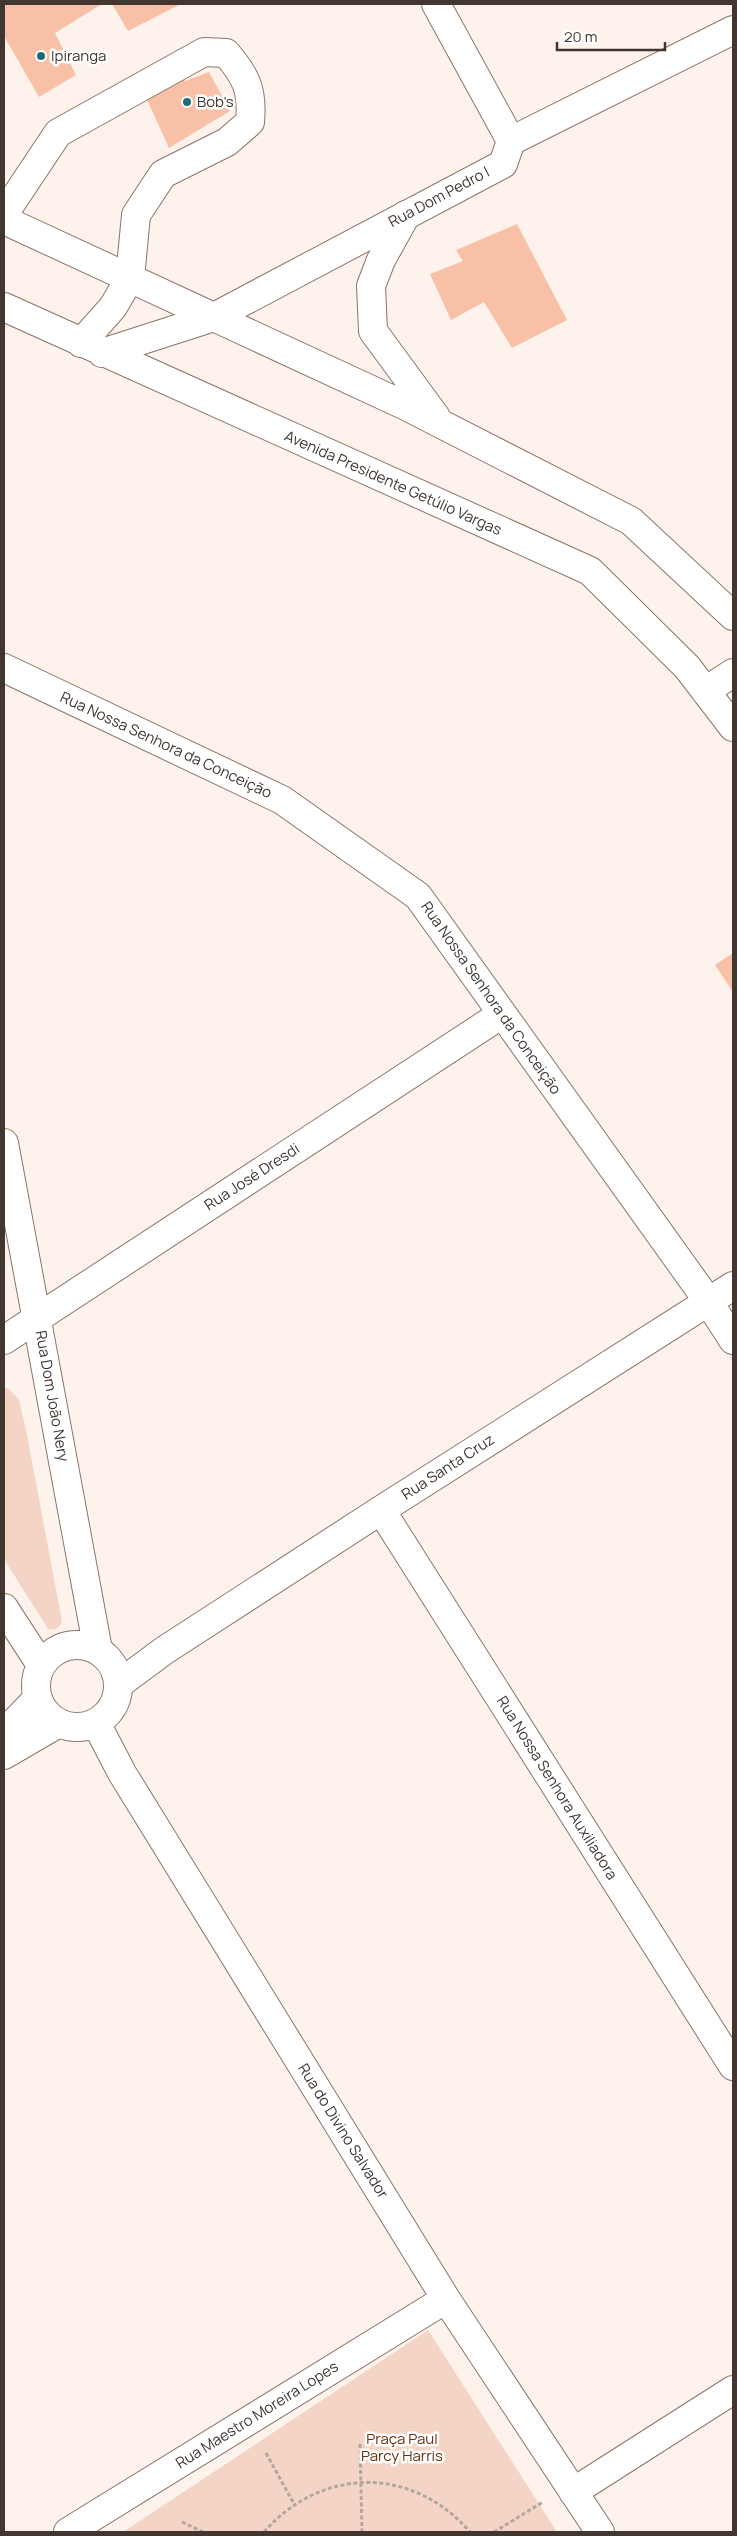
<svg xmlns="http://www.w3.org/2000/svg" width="737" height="2536" viewBox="0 0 737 2536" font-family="Manrope,sans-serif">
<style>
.green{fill:#f4d5c5}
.building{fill:#f8c1a7}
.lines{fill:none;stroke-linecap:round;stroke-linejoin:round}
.minor-casing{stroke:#8d7468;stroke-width:30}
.major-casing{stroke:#8d7468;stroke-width:30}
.path{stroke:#b1a6a0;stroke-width:3;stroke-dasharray:4 2.5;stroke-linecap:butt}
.minor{stroke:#fff;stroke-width:28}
.major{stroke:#fff;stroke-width:28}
.poi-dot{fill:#1f6a73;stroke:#fff;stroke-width:2}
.labels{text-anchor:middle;stroke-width:5;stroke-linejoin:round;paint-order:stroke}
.poi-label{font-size:15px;fill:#413630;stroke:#fff;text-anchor:start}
.street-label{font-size:15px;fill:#413630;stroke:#fff}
.park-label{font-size:15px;fill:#683110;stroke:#fff}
</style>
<rect width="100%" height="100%" fill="#fdf2ec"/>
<!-- green -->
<path class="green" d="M4,1388H8L19,1400L26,1430L62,1621C59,1629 56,1630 48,1629L4,1559Z
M428,2330L557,2532H123Z"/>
<!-- building -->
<path class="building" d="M4,4H102L55,33L76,75L39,97L4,36Z
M112,4H181L128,31Z
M209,72L230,111L169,148L144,93L177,74L185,81Z
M517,224L567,320L512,348L484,302L451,320L430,274L463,261L456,250Z
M733,953V992L715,965Z"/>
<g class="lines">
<!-- minor casing -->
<g class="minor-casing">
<path id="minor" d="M436,4L511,141
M4,214L58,133L204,52L226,53C246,76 253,90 250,122L227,142L163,174L136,215L130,278
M214,317L503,164L511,141L733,30
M4,668L282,800L418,896L708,1301L733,1340
M4,1143L98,1650
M4,1340L502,1014
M381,1510L733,2066
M4,1608L41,1665
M36 1686a41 41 0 1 1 82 0a41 41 0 1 1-82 0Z
M119,1684L165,1650L381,1510L733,1286
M96,1723L122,1773L446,2299L600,2532
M4,1733L37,1699
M4,1755L59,1723
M573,2492L733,2390
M68,2532L446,2299"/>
</g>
<!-- major casing -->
<g class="major-casing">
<path id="major" d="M406,215L381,260L371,286L373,331L436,417
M4,220L406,406L631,521L733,616
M4,307L590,571L687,667L733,727
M81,343L113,307L130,278
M102,353L214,317
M705,691L733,673"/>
</g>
<!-- path -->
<path class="path" d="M360,2444L362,2532
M266,2453L294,2504
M182,2522L203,2532
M264,2532C321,2467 412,2465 470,2532
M494,2532L543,2502"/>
<!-- minor -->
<use href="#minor" class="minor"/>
<!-- major -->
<use href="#major" class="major"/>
</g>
<!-- markers -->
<g class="poi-dot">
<circle cx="41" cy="56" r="5"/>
<circle cx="187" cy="102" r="5"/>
</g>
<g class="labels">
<!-- poi labels -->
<g class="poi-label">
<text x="51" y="61">Ipiranga</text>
<text x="197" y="107">Bob's</text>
</g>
<!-- street labels -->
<g class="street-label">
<text transform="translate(439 197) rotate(-28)" y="5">Rua Dom Pedro I</text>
<text transform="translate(393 483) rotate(24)" y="5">Avenida Presidente Getúlio Vargas</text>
<text transform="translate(166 745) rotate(25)" y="5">Rua Nossa Senhora da Conceição</text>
<text transform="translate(491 998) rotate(55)" y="5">Rua Nossa Senhora da Conceição</text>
<text transform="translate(252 1177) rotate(-33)" y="5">Rua José Dresdi</text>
<text transform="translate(52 1396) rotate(80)" y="5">Rua Dom João Nery</text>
<text transform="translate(448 1467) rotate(-33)" y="5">Rua Santa Cruz</text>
<text transform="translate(557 1788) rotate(58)" y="5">Rua Nossa Senhora Auxiliadora</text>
<text transform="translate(343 2131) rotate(58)" y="5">Rua do Divino Salvador</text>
<text transform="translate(257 2415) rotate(-32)" y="5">Rua Maestro Moreira Lopes</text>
</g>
<!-- park labels -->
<g class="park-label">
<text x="402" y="2444">Praça Paul<tspan x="402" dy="17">Parcy Harris</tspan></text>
</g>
</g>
<!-- border -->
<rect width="737" height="2536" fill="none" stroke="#413630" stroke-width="10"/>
<!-- scale -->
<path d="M557 42v8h108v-8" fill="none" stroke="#413630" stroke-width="2.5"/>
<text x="564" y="42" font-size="15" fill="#413630" stroke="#ffffff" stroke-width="4" paint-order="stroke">20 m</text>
</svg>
